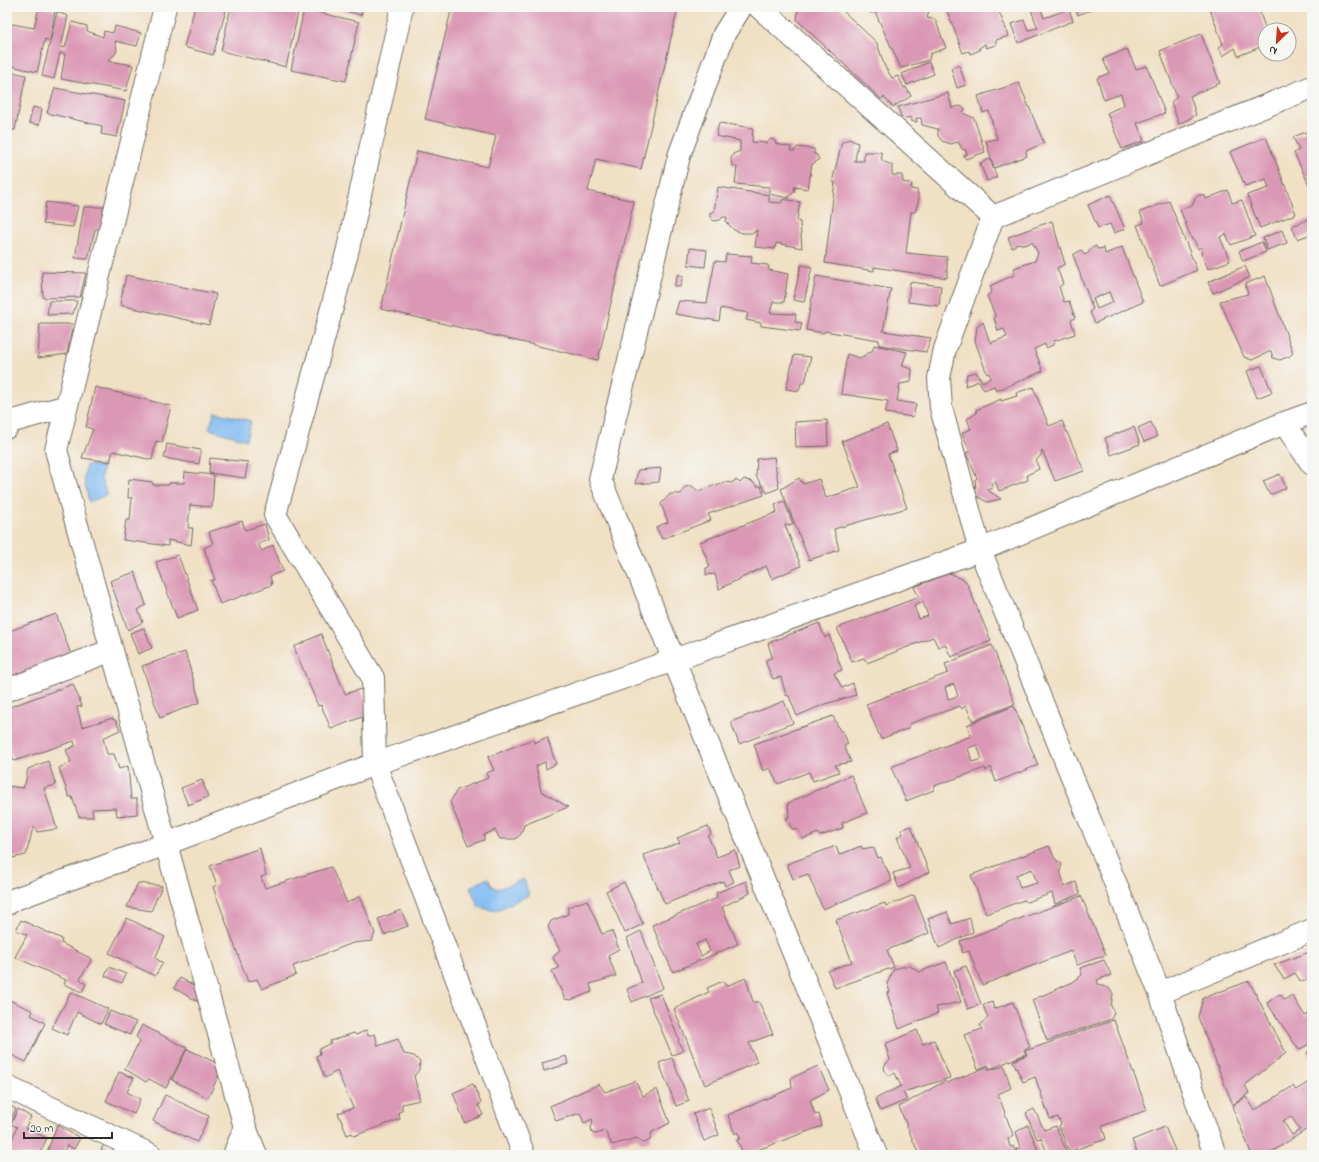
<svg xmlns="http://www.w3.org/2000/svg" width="1319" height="1162" viewBox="0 0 1319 1162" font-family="'Indie Flower',sans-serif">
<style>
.water{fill:#81bcf3;stroke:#56748f}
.building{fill:#db98b5;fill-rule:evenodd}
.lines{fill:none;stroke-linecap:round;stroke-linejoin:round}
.minor-casing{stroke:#706a61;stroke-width:24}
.minor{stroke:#fff;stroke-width:22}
</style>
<rect width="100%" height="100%" fill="#f6f6f2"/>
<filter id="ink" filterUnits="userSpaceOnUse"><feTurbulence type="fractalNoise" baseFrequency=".025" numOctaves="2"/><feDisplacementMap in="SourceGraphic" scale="8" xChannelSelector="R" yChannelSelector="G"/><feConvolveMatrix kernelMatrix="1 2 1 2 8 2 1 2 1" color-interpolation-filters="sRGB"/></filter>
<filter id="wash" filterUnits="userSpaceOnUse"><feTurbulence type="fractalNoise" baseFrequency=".012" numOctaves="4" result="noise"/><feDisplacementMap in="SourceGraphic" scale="16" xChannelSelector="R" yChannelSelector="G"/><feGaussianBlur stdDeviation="0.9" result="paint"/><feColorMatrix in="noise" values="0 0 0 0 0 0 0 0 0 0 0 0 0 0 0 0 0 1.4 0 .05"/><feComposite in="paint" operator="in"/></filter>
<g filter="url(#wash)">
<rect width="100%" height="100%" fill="#f0e0c4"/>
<!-- water -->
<path class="water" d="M215,412L251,421L246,440L209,429Z
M86,465L103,466L101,479L107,495L89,502L84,479Z
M488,878L492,886L498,889L524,879L529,895L495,911L479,907L470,887Z"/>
<g id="blocks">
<!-- building -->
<path class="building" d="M39,7L55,10L50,41L45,39L37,72L7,65V23L34,28Z
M195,7H227L213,55L184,47Z
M231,7H272L298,13L286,67L221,51Z
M329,7H363L361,15Z
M452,7H658L677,12L641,169L596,159L588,191L634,201L598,360L381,309L417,151L488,167L496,136L425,119Z
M798,7H839L877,43L885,67L892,78L898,76L904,88L906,87L911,96L893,107L884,97L881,99L797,20Z
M867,7H930L927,18L935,19L946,48L930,54L929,60L901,68L875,12L870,13Z
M949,7H997L1009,36L996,40V45L986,48L985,44L979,48L980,50L970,54L969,51L963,53L946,8Z
M1030,7H1044L1041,9L1044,18L1069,9L1073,21L1018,43L1011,24L1024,20L1028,30L1038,28Z
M1075,7H1098L1078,15Z
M1176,7H1187L1177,11Z
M1209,7H1258L1266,30L1265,45L1238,56L1235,48L1223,56L1219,47L1223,44Z
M304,9L359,22L346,81L291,70Z
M57,12L68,16L61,47L65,48L72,22L87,26V31L103,37L104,31L113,33L115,26L141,33L137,46L115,41L117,49L116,53L108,61L133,65L126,91L61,79L65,54L60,53L54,79L42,76Z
M1201,34L1220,83L1190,96L1196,115L1179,124L1171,102L1177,97L1160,51Z
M1127,49L1136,69L1147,66L1165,113L1137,123L1144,141L1122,149L1107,113L1124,105L1121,94L1104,100L1097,78L1109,73L1103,59Z
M929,62L934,74L907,85L902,74Z
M959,65L966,85L957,88L951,68Z
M7,71L26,75L15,130L7,129Z
M1019,83L1044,143L1026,151L1027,156L994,168L986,141L997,139L989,111L983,113L978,96Z
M55,88L125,101L117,137L101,134L102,126L47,113Z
M948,93L952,108L960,106L965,108L963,113L974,118L985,152L966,159L964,156L967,154L965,149L963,150L958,142L951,144L942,141L938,136V129L922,125L921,118H916L917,122L911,121V117L906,118L901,117L898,107Z
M33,107L42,109L39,125L29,123Z
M719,123L753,128L752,142L766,143L771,139L775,141L776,144L791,147L790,151H795L797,147L814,149V154L817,155L819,159L816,162L812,164L808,189L794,187L795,192L789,196V198L769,194V187L735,184L737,167L732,165L731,159L733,154L740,151V141L716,136Z
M1311,130L1312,133V191L1294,153L1299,150L1293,137Z
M1266,137L1296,214L1260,228L1247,195L1269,188L1266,179L1245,186L1230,152Z
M849,139L858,143L855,161H864V152H881L882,161L892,165V175H902L903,182L912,184L911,189L917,190L919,199L915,212H911L906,253L947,257V278L874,267V271L825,263L835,182H832L842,142Z
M990,159L997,177L987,181L980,163Z
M718,187L769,195V202L781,203L783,199L800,202L797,221L800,222L802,248L776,243L775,249L755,247L757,230L753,233H742L734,230L726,222L727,217H723L720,220L714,221L710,217V213L714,211Z
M1228,190L1232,203L1242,200L1255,236L1231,245L1226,234L1220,237L1230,261L1208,269L1201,252L1203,250L1201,247L1198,249L1194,240H1192L1180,209L1192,206L1195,199L1199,195H1205L1206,199Z
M1110,195L1125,229L1114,233L1110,224L1098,228L1088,205Z
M1169,201L1197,270L1160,286L1137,225L1144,223L1140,212Z
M46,202L78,206L73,227L43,224Z
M84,207H108L104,229H95L88,259L75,258Z
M1312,218V234L1297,239L1292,226Z
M1052,221L1065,264L1057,268L1063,284L1059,287L1064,302L1069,301L1075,318L1071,320L1075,334L1054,341L1053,345L1046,348L1045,344L1034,349L1043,371L996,391L994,386L984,390L979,381L965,386L967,374L976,372L982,382L991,378L989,373L987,374L975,341L977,327L983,322L990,343L1007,337L1004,329L998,331L994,318L995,315L987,296L992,292L990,286L1014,275V268L1035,261L1038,253L1032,242L1025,245L1018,243L1012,248L1008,237Z
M1282,230L1287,243L1267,250L1263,238Z
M1262,242L1266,252L1243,261L1239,251Z
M1096,246L1097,249L1104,248L1105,254L1122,247L1143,302L1095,323L1090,312L1093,309L1073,255L1081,250L1084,255L1090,252L1088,250ZM1109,292L1113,302L1097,309L1093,299Z
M690,248L707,250L705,267L688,265Z
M726,254L752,256L751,263L768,265L769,270L788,274L784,302H773L770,313L796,314L795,322L802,323L800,331L761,326V323L746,320L748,313L721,308L719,321L675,314L679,301L707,303L715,261L725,262Z
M801,265L812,267L804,302L793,300Z
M1245,266L1250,277L1213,293L1208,282Z
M42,272L86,273L80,297L43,298Z
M678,274L683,276L680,287L674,286Z
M126,275L216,294L209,325L120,305Z
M816,276L891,289L883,331L931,338L926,352L879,345V340L824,331V333L806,330Z
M1265,276L1293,353L1290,356L1280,360L1273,358L1271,351L1252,360L1244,357L1220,301L1248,294L1245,284Z
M910,282L941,286L939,306L908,302Z
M49,301H77L73,314L47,315Z
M40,324H73L67,354L38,358Z
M874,345L907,352L902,366L912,369L911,382L900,384L897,401L916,404L913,417L885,413L888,401L841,394L847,354L860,358L873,350Z
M794,355L811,357L805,383H801L799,391L786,389Z
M1261,366L1272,392L1257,398L1247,371Z
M95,387L171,406L162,442L156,441L152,460L113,451L110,462L82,458L93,429L86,427Z
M1033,387L1049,426L1062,421L1084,471L1055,481L1042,450L1041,455L1036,461L1039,469L1027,475L1028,480L999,491L995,481L992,483V489H986L1001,499L987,502L975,495L974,489L976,487L975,480L977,478L966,453L970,451L962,433L971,429L967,419L977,413L976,410L1001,399V401L1017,396L1016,393Z
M827,420L828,446L796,447L795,422Z
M1151,422L1157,437L1144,442L1138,428Z
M887,424L897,451L888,454L907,508L834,529L839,550L809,560L781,489L799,478L803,484L819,479L826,498L860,487L842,441Z
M1134,427L1140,444L1111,455L1105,438Z
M167,444L201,450L199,464L164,458Z
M774,457L779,488L767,493L756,476L757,459Z
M210,458L248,462L245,478L209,473Z
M661,468L659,482L635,484L638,470Z
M185,472L214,475L212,507L190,505L188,528H193L191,545L168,540V546L123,540L126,520H130L132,498H128L129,479L152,482L153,485H169V483H184Z
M1280,474L1286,488L1270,495L1263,481Z
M744,479L753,482L756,486H761L764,495L708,514L711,520L662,539L656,527L668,522L661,504L670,494H681L684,488L688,486H692L698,491L725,482L731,483L736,480L740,483Z
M784,501L793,524L785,525L801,566L772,579L766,566L719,589L715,574L706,575V568L710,567L700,542L777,512L775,505Z
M242,521L245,530L265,524L269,540L258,544L262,551L273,545L283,571L270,576L272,585L220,604L211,580H215L204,548L213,544L209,532Z
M178,555L198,610L177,618L156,562Z
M135,572L146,605L138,610L143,622L128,630L110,581Z
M950,573L966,581L991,641L951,657L945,644L938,647L933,637L867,663L864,658L852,662L837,628L919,597L914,587ZM923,602L928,616L919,619L914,606Z
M56,614L73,660L13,680L7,662V632Z
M819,623L825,638L829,635L842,670L834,673L842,688L853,683L856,695L825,704L797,716L789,696L786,695L781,677L773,679L765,661L772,657L768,643Z
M144,628L152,648L138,654L130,633Z
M321,634L345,694L361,689L372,713L331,729L321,705L318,706L294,647Z
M992,645L1015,704L973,721L966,706L962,709L960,706L909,724V728L881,739L866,704L948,673L945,664ZM954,684L958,696L948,699L945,687Z
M185,652L200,702L160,718L142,666Z
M73,684L82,706L77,707L82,727L113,718V720H116L120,730L103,738L107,754H114L119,769L128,766L131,799H137V814L117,816L116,808L92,809L93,817H79L72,797H69L59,768L71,762L66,750L75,746L74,741L14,761L8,745H7V708Z
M784,701L793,723L739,744L731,722Z
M1014,706L1038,765L996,782L991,767L986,771L985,768L934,786V790L906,801L891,767L971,736L967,725ZM977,745L982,759L972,762L968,748Z
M833,716L840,731H843L848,744L844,746L851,762L835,765L839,772L813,781L809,772L778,784L770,768L763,771L754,744Z
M547,737L556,764L546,769L545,762L536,766L541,791L568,807L524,825L521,834L516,839H500L495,830L484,835V840L468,846L450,802L457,790L488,778L486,773L494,770L488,757L533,739L534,743Z
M48,761L56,785L44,788L57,829L37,832L35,828H33L26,855L7,859V786L24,788L23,786L25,784L28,769Z
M851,775L867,813L842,823L843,828L820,836L818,833L803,839L798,830L792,829L786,818L789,817L788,803Z
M202,780L208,797L188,805L181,788Z
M708,826L711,834L708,836L717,857L735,850L740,866L729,870L734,882L725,886L723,881L665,904L643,855L680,843L677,838Z
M911,826L929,872L899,888L893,873L910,868L897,837L903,834L901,830Z
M836,846L839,855L861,846L862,849L873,847L878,858L881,857L884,866L886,867L892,881L823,909L808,874L793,879L787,864Z
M1049,846L1055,859L1062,864L1060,871L1064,883L1063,887L1076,882L1080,894L1055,904L1052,893L1027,902L1024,900L986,914L971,875ZM1032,869L1037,883L1020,888L1016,875Z
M260,848L266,875L261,877L265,888L331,867L347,903L360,896L375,933L372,941L353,943L293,966L296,975L262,989L257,979L248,982L213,887L217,885L210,866Z
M746,881L750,893L722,907L738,944L673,972L652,925L717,898L716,893ZM705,940L710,951L701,956L696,944Z
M624,882L643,924L625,933L606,891Z
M138,883L162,886L151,911L127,907Z
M914,895L929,933L887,950L894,967L835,988L828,971L852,962L836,920L885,903L886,906Z
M1081,896L1106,955L1077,965L1071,951L982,985L969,951L963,953L960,941Z
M587,900L602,934L612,931L619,949L608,955L616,976L590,984L592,992L571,1000L565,999L552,971L559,968L553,958L555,955L560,951L548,927L551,921L568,914V907Z
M401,910L408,926L384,935L378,919Z
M947,912L952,924L970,918L973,932L939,948L928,919Z
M127,918L165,937L155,958L163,963L155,976L109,953Z
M21,920L62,939L61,943L92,959L80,979L86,984L82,992L64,984L66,980L15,957L27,935L16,930Z
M641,931L663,988L632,1002L627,989L642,983L627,938Z
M1312,951V978L1301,982L1295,973L1284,979L1274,965Z
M1104,960L1111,975L1097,980L1099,985L1109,988L1113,994L1111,1006L1114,1013L1111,1019L1047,1041L1032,1000L1073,982L1082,975L1080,968Z
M946,962L961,1002L936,1007L938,1013L899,1029L887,993L890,992L887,984L894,969L909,965L919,972Z
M966,966L981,1004L968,1009L954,971Z
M109,967L126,974L122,983L105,976Z
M180,978L201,989L205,1006L174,988Z
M746,978L753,1002H759L773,1034L749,1043L757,1062L705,1085L674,1009L709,992L707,988L723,981L726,986Z
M1249,981L1286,1053L1245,1085L1249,1093L1233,1105L1198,1017L1203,998Z
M71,992L108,1009L101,1024L77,1012L67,1035L52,1028Z
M661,994L679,1040L678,1041L683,1051L672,1055L648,998Z
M1280,994L1284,1000L1292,995L1305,1016L1312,1012V1042L1299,1050L1267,1003Z
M7,999L33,1011L31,1015L45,1023L26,1062L7,1053Z
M992,1002L994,1009L1013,1002L1030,1047L1024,1050L1026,1054L990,1069L988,1065L978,1069L964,1035L982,1029L979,1025L988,1018L983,1005Z
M110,1011L136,1022L130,1035L104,1024Z
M1114,1020L1147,1110L1102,1126L1106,1139L1069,1152L1059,1126L1061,1124L1058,1117L1050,1119L1035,1077L1023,1082L1013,1061L1027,1055L1025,1051Z
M142,1025L187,1048L166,1088L149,1079L146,1082L125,1069L140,1040L136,1037Z
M367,1030L368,1036L375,1034L378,1046L398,1039L404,1054L414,1056L420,1062L419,1070L414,1076L420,1100L402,1104V1111L398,1112L400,1119L354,1136L352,1133L347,1135L338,1113L353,1108L337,1071L325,1078L316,1056L320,1054L319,1049L331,1043L330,1041L354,1033L356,1035Z
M917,1030L923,1044L934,1040L950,1078L903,1092L907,1100L880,1111L875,1099L901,1086L895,1073L889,1076L885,1072L884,1066L890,1060L885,1044Z
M187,1049L223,1066L208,1098L172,1080Z
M1312,1049V1060L1307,1052Z
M566,1056L568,1064L544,1071L542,1063Z
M672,1058L689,1101L676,1106L659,1063Z
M818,1066L829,1090L810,1100L815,1115L819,1114L822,1126L744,1155L737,1140L741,1138L737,1132L735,1134L728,1115L792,1088L791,1078Z
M1004,1066L1011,1088L998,1094L1013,1135L1008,1139L1010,1147L1013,1146L1017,1155H919L899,1107L945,1081L947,1083L987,1067L989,1070Z
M119,1072L134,1078L127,1092L140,1099L134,1114L106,1101Z
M635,1081L643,1096L657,1089L670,1123L652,1132L650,1140L645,1143L641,1142L637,1138L612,1145L605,1131L596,1134L592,1133L591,1127L593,1124L592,1119L584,1123L580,1113L556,1121L550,1106L599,1084L605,1092Z
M1309,1082L1312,1086V1126L1267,1155H1252L1232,1106L1246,1097L1255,1110L1293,1086L1296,1090ZM1291,1116L1300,1130L1292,1135L1283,1121Z
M473,1084L481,1103L478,1105L483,1115L465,1123L453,1093Z
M165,1095L209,1116L197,1142L153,1121Z
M7,1104L16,1109L7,1127Z
M709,1108L719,1135L704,1141L693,1114Z
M18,1109L31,1117L25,1128L47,1138L39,1155H7V1151L17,1127L11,1124Z
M1034,1109L1044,1130L1056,1126L1068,1155H1048L1041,1138L1037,1139L1026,1113Z
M57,1125L80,1138L74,1149L67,1145L62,1155H46Z
M1028,1125L1040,1155H1018L1016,1149L1021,1147L1016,1132Z
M1165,1127L1177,1155H1138L1132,1140Z
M104,1144L122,1155H99Z"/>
</g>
</g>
<g filter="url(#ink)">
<use href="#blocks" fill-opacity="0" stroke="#706a61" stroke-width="1"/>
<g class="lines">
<!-- minor casing -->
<g class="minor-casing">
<path id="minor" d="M165,7L56,450L245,1127L256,1155
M402,7L347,253L275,515L373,678L375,764L524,1155
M741,7L724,34L679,156L600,479L876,1155
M759,7L993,217
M1284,423L1312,464
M7,427L10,422L67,406
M7,690L112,650
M7,904L15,899L166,844L375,764L674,660L980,550L1284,423L1312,413
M1160,993L1312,930
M7,1087L151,1155
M234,1155L245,1127
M1215,1155L1160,993L980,550L941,408L939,378L945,349L993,217L1312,87"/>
</g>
<!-- minor -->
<use href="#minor" class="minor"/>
</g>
</g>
<!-- margin -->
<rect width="1319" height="1162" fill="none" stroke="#f6f6f2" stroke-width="24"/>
<!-- north arrow -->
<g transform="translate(1277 42) rotate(205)"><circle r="19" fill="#f6f6f2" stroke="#a5a5a2"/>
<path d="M0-3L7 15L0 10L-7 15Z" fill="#c8321e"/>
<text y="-6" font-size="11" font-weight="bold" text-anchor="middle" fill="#2b2b2b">N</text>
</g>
<!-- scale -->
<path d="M24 1132v6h88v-6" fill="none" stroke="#2b2b2b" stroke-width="2"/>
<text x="30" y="1132" font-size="12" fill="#2b2b2b" stroke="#f6f6f2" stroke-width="3" paint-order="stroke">20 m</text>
</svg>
